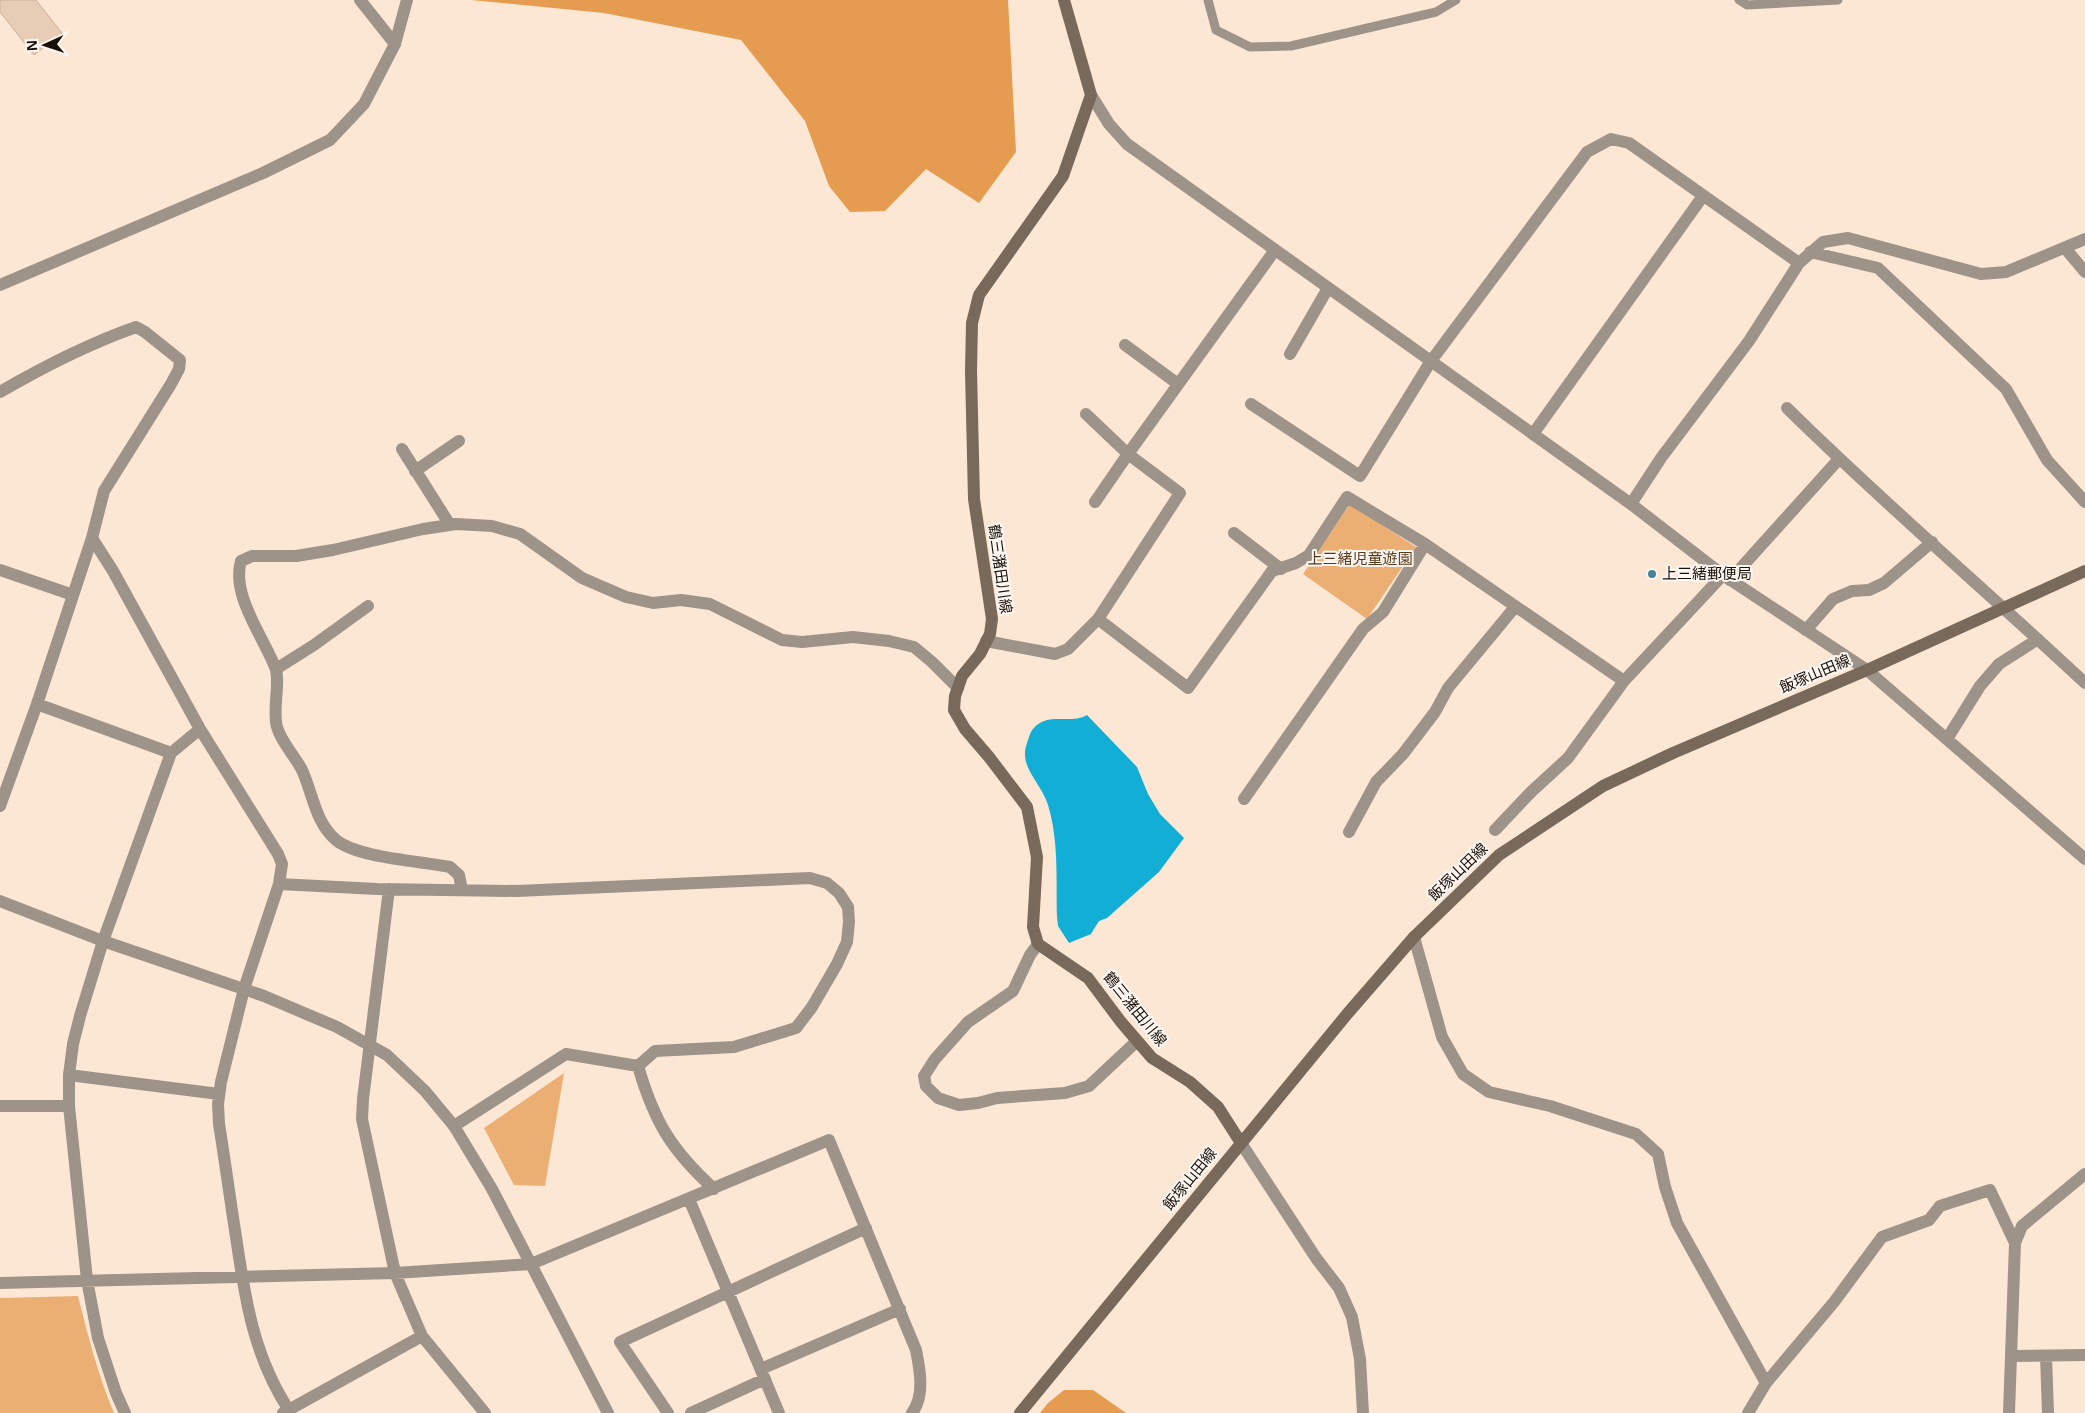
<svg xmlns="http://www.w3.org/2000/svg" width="2085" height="1413" viewBox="0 0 2085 1413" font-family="'Open Sans','Noto Sans JP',sans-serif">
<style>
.green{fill:#ecaf73}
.forest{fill:#e59c50}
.water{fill:#13aed6}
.building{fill:#e7cdb5;stroke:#cab199}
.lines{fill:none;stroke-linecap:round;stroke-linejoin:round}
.service{stroke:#9e9389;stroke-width:9}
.minor{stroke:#9e9389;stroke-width:12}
.tertiary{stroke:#9e9389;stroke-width:12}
.secondary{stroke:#79695b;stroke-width:12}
.poi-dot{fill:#448398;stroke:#fdf7f3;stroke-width:2}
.labels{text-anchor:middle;stroke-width:4;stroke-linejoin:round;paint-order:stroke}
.park-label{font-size:15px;fill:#583a1a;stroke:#fdf7f3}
.street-label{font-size:15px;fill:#191007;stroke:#fdf7f3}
.poi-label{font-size:15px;fill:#191007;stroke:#fdf7f3;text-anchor:start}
</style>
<rect width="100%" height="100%" fill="#fce7d4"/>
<!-- green -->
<path class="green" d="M1350,504L1416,547L1367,619L1303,574Z
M564,1073L545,1186L514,1185L484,1128Z
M78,1296C88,1336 98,1375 114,1413H0V1298Z"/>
<!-- forest -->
<path class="forest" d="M471,0H1008L1016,152L979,203L926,169L885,211L850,212L829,186L805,121L741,40L604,13Z
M1064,1390H1093L1126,1413H1040L1048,1403Z"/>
<!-- water -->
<path class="water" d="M1087,715L1137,767L1148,794L1160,814L1184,838L1159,872L1107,918L1099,921L1091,934L1069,943L1058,926L1057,917C1056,880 1059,841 1048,805C1041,782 1018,767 1027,743C1029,738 1030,732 1033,729C1047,711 1070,725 1087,715Z"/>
<!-- building -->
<path class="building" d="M0,0H36L62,33L34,55L0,12Z"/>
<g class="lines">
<!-- service -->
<path class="service" d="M1208,0L1216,30L1250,47L1291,46L1436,12L1456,0
M1739,0L1747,5L1838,0"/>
<!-- minor -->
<path class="minor" d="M360,0L395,44
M2065,248L2085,272
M1810,252L1878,268L2006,389L2047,460L2085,502
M1125,345L1178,384
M1290,354L1328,288
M0,392C43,367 88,344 136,327L145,332L180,360L179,369L171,384L104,491L92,538L113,571L200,729L278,854L282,864L279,884L244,989L221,1082L218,1104L219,1124C225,1161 230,1199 236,1237C245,1299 254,1359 291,1413
M1251,404L1360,476L1431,361L1587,152L1611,139L1629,143L1799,263
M1787,408C1883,503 1986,590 2085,683
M1086,414L1128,454L1095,502
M1533,434L1703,196
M402,449L450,525
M415,471L459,441
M1631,504L1661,458L1749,341L1799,263L1823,242L1848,238L1981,274L2006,272L2085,239
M1234,533L1281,569
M0,570L73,595
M1730,580L1839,459
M1098,619L1180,493L1128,454L1275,250
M1806,630L1833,599L1852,591L1869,590L1884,583L1932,542
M986,641L1055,654L1068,649L1098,619L1188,688L1272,571L1296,563L1309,555L1347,497L1425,544L1624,681L1723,575
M276,669L314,645L368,606
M1867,670L2085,859
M37,704L171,753
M1947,739L1980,686L1999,664L2038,639
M1244,799L1363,629L1383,612L1425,544
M0,806L37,704L92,538
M1495,830L1531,792L1568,758L1624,681
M1349,832L1376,782L1403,754L1435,712L1448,688L1515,607
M279,884L377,889L517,891L810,878L827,883L839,893L848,907L849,922L847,942L837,964L812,1007L796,1028L734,1047L655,1051L638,1066L566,1054L454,1126
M389,889L363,1099L362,1119L395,1273L422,1336L485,1413
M462,890L459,875L450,867C421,861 358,858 336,840C315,822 313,794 302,770C295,756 281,742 277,727C272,710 281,681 275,667C263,636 231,595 241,561L252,556H296L333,550L423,529L456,524L492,526L520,534L582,578L626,597L653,603L681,600L710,604L782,640L802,642L853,637L889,641L914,647L932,662L958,688
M1414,937L1442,1037L1463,1074L1489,1092L1550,1106L1636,1134L1658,1154L1665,1187L1677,1223L1766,1383
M1038,944L1030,955L1013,991L968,1022L935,1059L924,1076L926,1086L938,1098L959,1105L978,1103L997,1098L1065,1093L1089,1086L1137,1041
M638,1066C654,1121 671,1150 714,1189
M69,1075L219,1094
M0,1106H69
M1241,1143L1316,1258L1339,1288L1352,1317L1360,1359L1363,1413
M689,1199L779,1413
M0,1283L395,1273L531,1264L829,1140L916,1350C920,1370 925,1396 912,1413
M2012,1356L2085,1355
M2046,1356L2048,1413
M761,1369L900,1309
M125,1413L116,1393L98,1338L87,1280L69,1106V1075L73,1044L80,1016L103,941L171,753L200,729
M283,1413L422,1336
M668,1413L620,1342L866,1228
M691,1413L765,1379
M1748,1413L1766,1383L1834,1302L1882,1237L1929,1220L1940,1206L1990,1190L2015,1243
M2009,1413L2015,1243L2022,1226L2085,1174"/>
<!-- tertiary -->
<path class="tertiary" d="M1091,95L1109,124L1127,144L1631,504L1723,575L1867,670
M0,285L263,173L330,140L364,104L395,44L407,0
M0,901L103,941L264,996L337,1027L387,1055L425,1091L454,1126L492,1189L608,1413"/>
<!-- secondary -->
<path class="secondary" d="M1064,0L1091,95L1063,176L979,295L972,323L971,371L974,499L992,619L990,634L980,654L962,676L955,696L954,710L965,729L989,757L1027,807L1037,857L1033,927L1038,944L1088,978L1121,1022L1152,1058L1190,1082L1218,1107L1241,1143
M1020,1413L1348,1013L1414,937L1499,855L1603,786L1673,753L1867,670L2085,571"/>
</g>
<!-- markers -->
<circle class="poi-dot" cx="1652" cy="574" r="5"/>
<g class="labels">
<!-- park labels -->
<g class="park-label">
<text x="1360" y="564">上三緒児童遊園</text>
</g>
<!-- street labels -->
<g class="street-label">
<text transform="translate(1000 569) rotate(82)" y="5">鶴三潴田川線</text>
<text transform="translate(1815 674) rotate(-23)" y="5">飯塚山田線</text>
<text transform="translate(1458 872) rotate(-44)" y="5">飯塚山田線</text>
<text transform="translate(1135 1009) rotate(51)" y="5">鶴三潴田川線</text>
<text transform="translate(1190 1179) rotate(-51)" y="5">飯塚山田線</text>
</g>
<!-- poi labels -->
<g class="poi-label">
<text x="1662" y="579">上三緒郵便局</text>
</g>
</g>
<!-- north arrow -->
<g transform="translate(45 45) rotate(267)" stroke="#fdf7f3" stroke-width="4" paint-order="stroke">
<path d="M0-4L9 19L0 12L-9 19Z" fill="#191007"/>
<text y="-8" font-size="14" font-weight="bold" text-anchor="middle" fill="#191007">N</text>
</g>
</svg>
